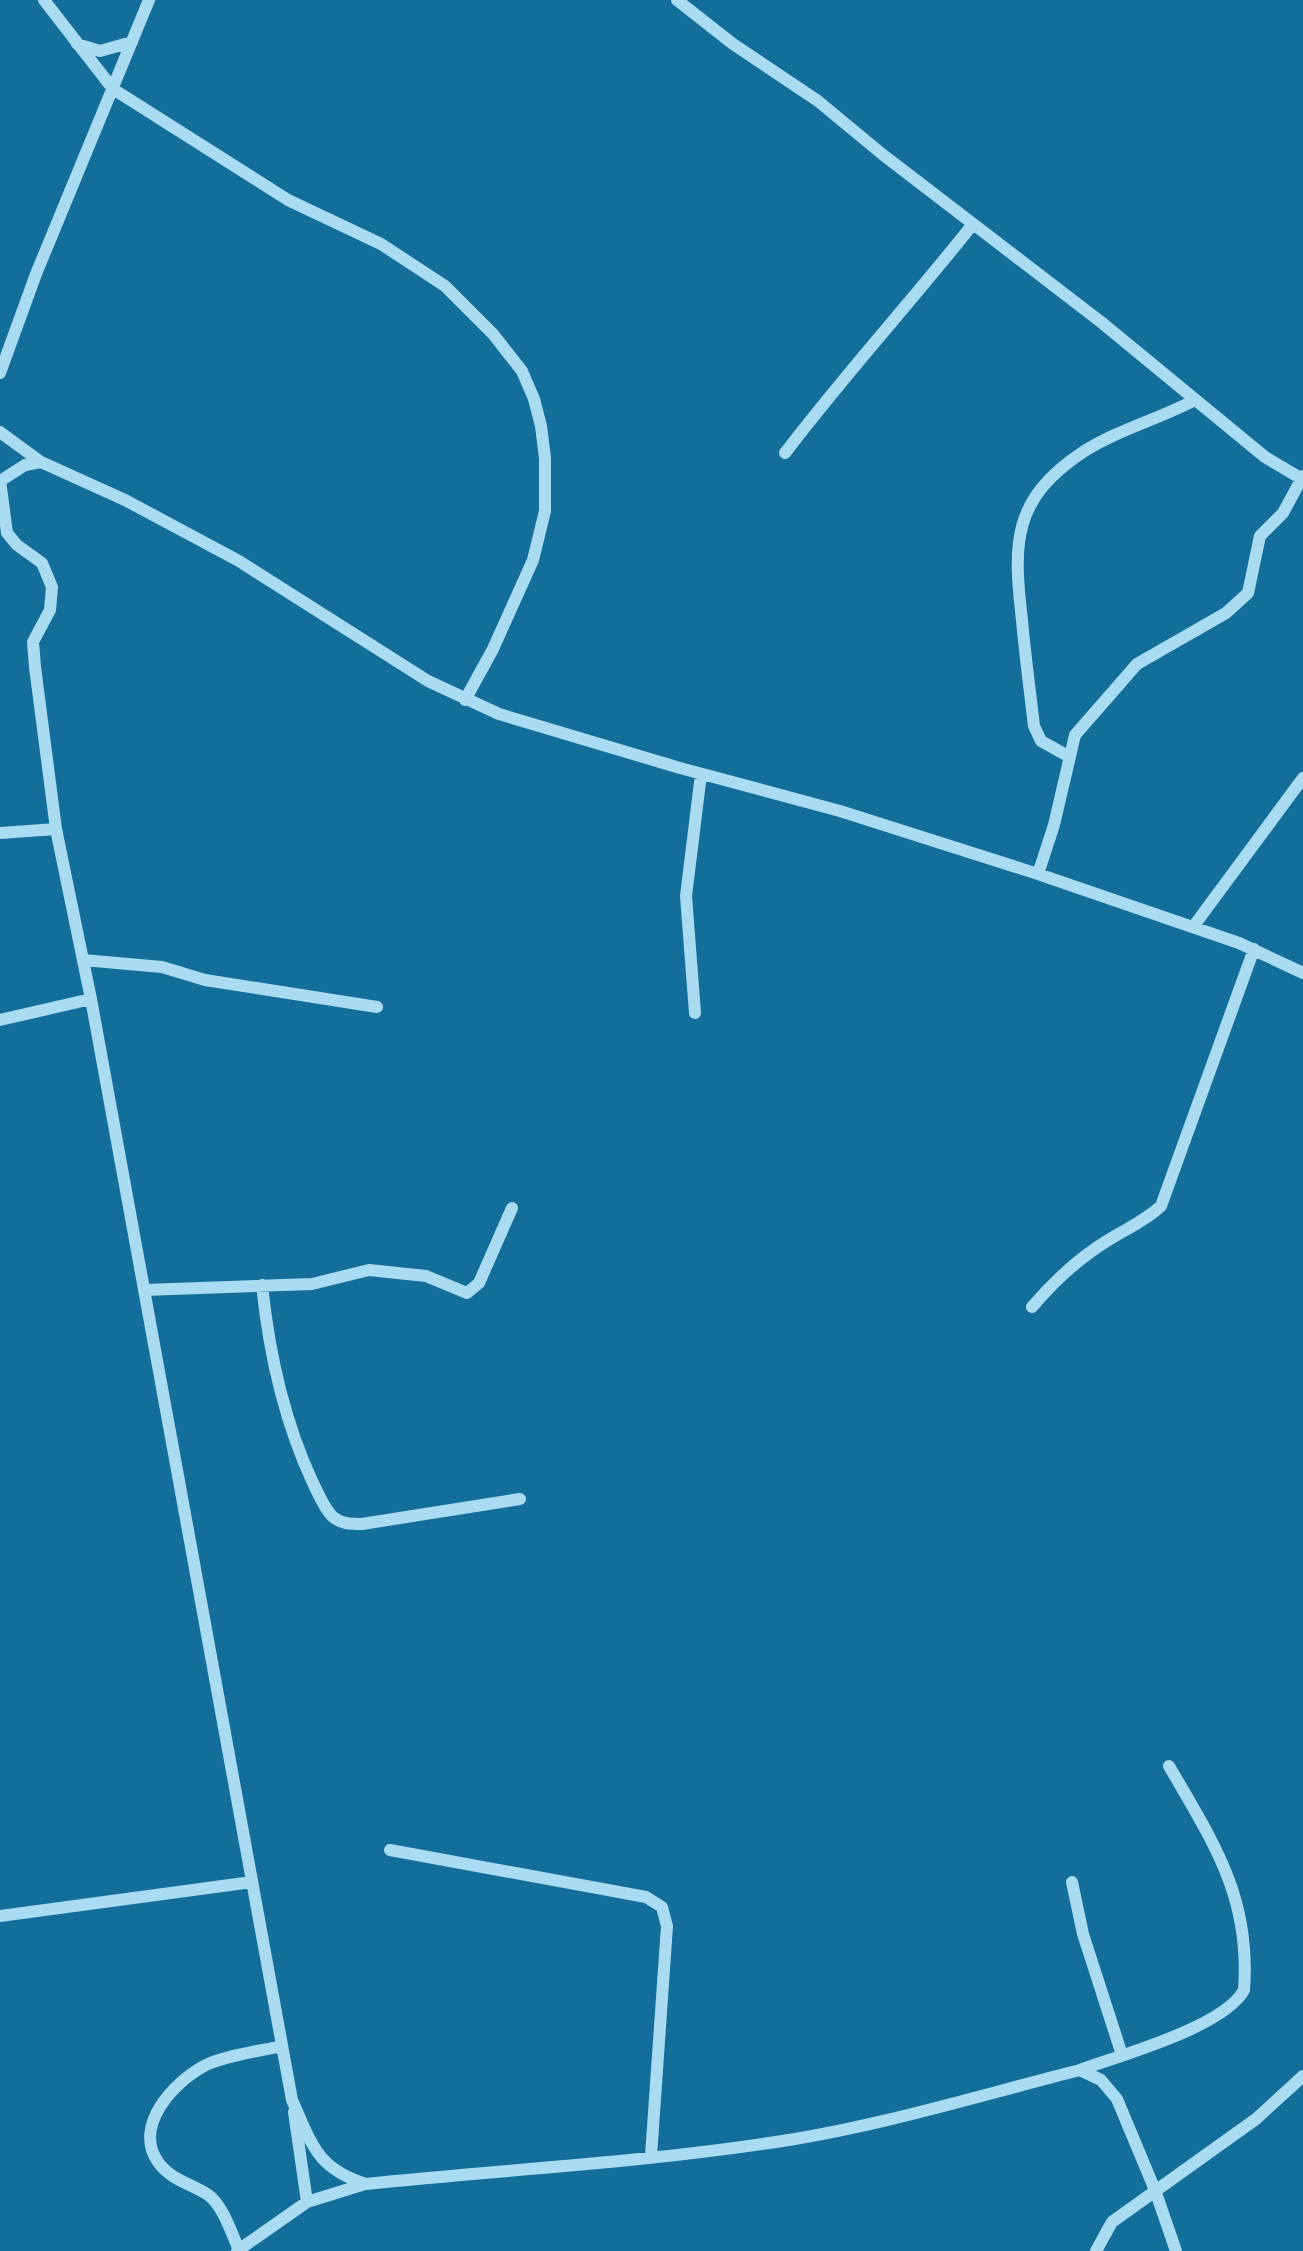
<svg xmlns="http://www.w3.org/2000/svg" width="1303" height="2251" viewBox="0 0 1303 2251" font-family="'DejaVu Sans',sans-serif">
<style>
.lines{fill:none;stroke-linecap:round;stroke-linejoin:round}
.minor{stroke:#a9dbf3;stroke-width:12}
</style>
<rect width="100%" height="100%" fill="#146e9a"/>
<g class="lines">
<!-- minor -->
<path class="minor" d="M44,0L113,89L288,200L381,244L445,286L493,334L522,371L534,399L541,426L545,458V511L533,560L493,649L465,700
M677,0L733,44L818,101L882,154L1101,322L1265,457L1302,479
M77,44L100,51L132,42
M0,373L36,274L149,0
M0,432L41,462L125,500L239,561L428,681L499,714L680,768L840,811L1038,874L1239,943L1303,973
M785,453C845,374 912,301 973,224
M0,480L7,533L17,545L42,563L52,587L50,610L33,642L35,667L56,829L91,999L292,2100C312,2144 316,2168 366,2184C500,2170 636,2163 769,2143C874,2128 977,2096 1080,2070L1101,2080L1117,2099L1155,2190L1176,2251
M0,481L25,465L41,462
M1068,756L1041,741L1034,726C1030,691 1025,655 1022,620C1013,543 1012,499 1083,452C1117,430 1159,419 1195,400
M0,833L56,829
M1038,874L1054,825L1075,735L1137,664L1226,613L1248,593L1260,536L1283,513L1303,476
M1193,927L1303,778
M83,960L162,967L205,980L377,1007
M695,1013L686,896L701,774
M0,1020L91,999
M262,1285C269,1353 284,1421 313,1483C318,1493 324,1508 332,1516C340,1524 351,1524 362,1524L520,1499
M144,1290L312,1284L369,1270L426,1276L467,1293L479,1283L512,1208
M1032,1307C1055,1280 1080,1257 1110,1239C1128,1228 1145,1221 1161,1206L1254,949
M390,1850L646,1897L662,1907L667,1926L651,2156
M1072,1882L1083,1934L1122,2055
M0,1916L252,1882
M1080,2070C1121,2055 1224,2027 1244,1990C1251,1897 1213,1842 1169,1766
M294,2112L307,2202
M239,2250C231,2232 223,2205 207,2194C189,2183 171,2180 158,2162C133,2126 173,2083 204,2066C223,2056 260,2051 282,2046
M237,2251L307,2202L365,2184
M1096,2251L1112,2222L1256,2119L1303,2076"/>
</g>
</svg>
